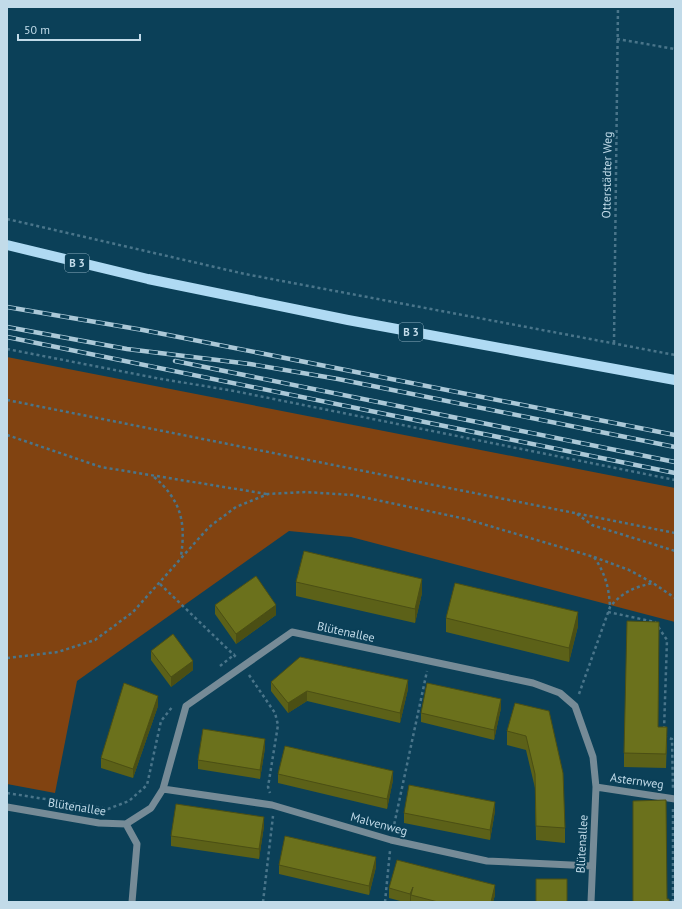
<svg xmlns="http://www.w3.org/2000/svg" width="682" height="909" viewBox="0 0 682 909" font-family="'PT Sans',sans-serif">
<style>
.green{fill:#814311}
.lines{fill:none;stroke-linecap:round;stroke-linejoin:round}
.path{stroke:#4a758a;stroke-width:2.5;stroke-dasharray:3 3;stroke-linecap:butt}
.minor{stroke:#768b97;stroke-width:7}
.major{stroke:#afdaf3;stroke-width:10}
.rail-casing{stroke:#abc8d7;stroke-width:4.5}
.rail{stroke:#0b4058;stroke-width:3;stroke-dasharray:9;stroke-linecap:butt}
.wall{fill:#5c6118}
.shaded-wall{fill:#4b4f14}
.building{fill:#6b711c;stroke:#4b4f14}
.labels{text-anchor:middle;stroke-width:4;stroke-linejoin:round;paint-order:stroke}
.shield{fill:#0b4058;stroke:#8bacbe;stroke-width:1}
.shield-label{font-size:11px;font-weight:bold;fill:#c2dbe9}
.street-label{font-size:12px;fill:#c2dbe9;stroke:#0b4058}
</style>
<rect width="100%" height="100%" fill="#0b4058"/>
<!-- green -->
<path class="green" d="M7,357L675,488V622L351,537L289,531L77,681L55,793L7,784Z"/>
<g class="lines">
<!-- path -->
<path class="path" d="M617,39L675,49
M7,219L245,274L675,355
M614,343L618,7
M7,349L156,378L234,391L675,480
M7,400L675,533
M7,435L101,467L267,494
M154,477C181,500 186,522 181,556
M577,514L592,525L675,551
M594,557L629,570L653,583
M160,584L237,658
M608,612L655,622L667,640L664,730
M7,658L58,652L95,640L133,612L209,527L236,507L268,494L305,492L353,495L466,519L594,557C605,573 609,587 610,607
M220,666L235,654
M249,675L275,713L278,725L268,787L270,793
M579,694L610,607C622,592 635,587 653,583L675,598
M664,737L672,739L673,788
M7,793L108,809L129,801L147,785L161,721L173,706
M673,809V902
M393,830L427,671
M263,902L273,816
M385,902L390,851"/>
<!-- minor -->
<path class="minor" d="M596,787L675,799
M163,789L272,805L391,840L487,861L592,866
M7,807L99,823L126,824L151,808L163,789L186,706L292,632L533,683L560,693L575,706L593,757L596,787L591,902
M126,824L137,844L132,902"/>
<!-- major -->
<path class="major" d="M7,245L148,279L348,320L675,380"/>
<!-- rail casing -->
<g class="rail-casing">
<path id="rail" d="M7,307L143,330L675,435
M7,327L127,349L250,364L338,379L675,447
M7,337L675,473
M175,361L675,462"/>
</g>
<!-- rail -->
<use href="#rail" class="rail"/>
</g>
<!-- wall -->
<path class="wall" d="M296,582L422,593L415,623L296,596Z
M215,605L276,615L236,644L215,614Z
M446,618L578,626L569,662L446,632Z
M151,651L193,670L171,687L151,660Z
M271,682L408,689L400,723L307,701L288,713L271,691Z
M158,706L133,778L101,768V758Z
M501,708L494,740L421,722V713Z
M549,711L565,828V843L536,840L535,788L526,750L507,745V731Z
M658,727L667,741L666,768L624,767V753Z
M265,748L260,779L198,769V760Z
M278,774L393,780L387,809L278,783Z
M495,811L490,840L404,823V813Z
M264,826L259,859L171,846V836Z
M279,865L376,867L369,895L279,874Z
M389,888L495,895L493,902H404L389,898Z"/>
<!-- shaded-wall -->
<path class="shaded-wall" d="M422,579V593L415,623V609Z
M276,605V615L236,644V634Z
M578,612V626L569,662V648Z
M193,661V670L171,687V677Z
M408,680V689L400,723V713Z
M307,691V701L288,713V703Z
M158,696V706L133,778V769Z
M501,699V708L494,740V730Z
M265,739V748L260,779V770Z
M393,771V780L387,809V799Z
M495,802V811L490,840V830Z
M264,817V826L259,859V849Z
M376,857V867L369,895V886Z
M495,885V895L493,902H491Z
M413,887L411,895V902H410V894Z"/>
<!-- building -->
<path class="building" d="M304,551L422,579L415,609L296,582Z
M256,576L276,605L236,634L215,605Z
M455,583L578,612L569,648L446,618Z
M627,621L659,622L658,727H667L666,754L624,753Z
M173,634L193,661L171,677L151,651Z
M300,657L408,680L400,713L307,691L288,703L271,682Z
M124,683L158,696L133,769L101,758Z
M427,683L501,699L494,730L421,713Z
M515,703L549,711L563,773L565,828L536,826L535,774L526,736L507,731Z
M203,729L265,739L260,770L198,760Z
M285,746L393,771L387,799L278,774Z
M409,785L495,802L490,830L404,813Z
M666,800L667,899H669V902H633V801Z
M176,804L264,817L259,849L171,836Z
M285,836L376,857L369,886L279,865Z
M397,860L495,885L491,902H438L411,895L413,887L410,894L389,888Z
M536,879H567V902H536Z"/>
<g class="labels">
<!-- shield labels -->
<g class="shield">
<rect x="65" y="254" width="24" height="18" rx="3"/>
<rect x="399" y="323" width="24" height="18" rx="3"/>
</g>
<g class="shield-label">
<text x="77" y="267">B 3</text>
<text x="411" y="336">B 3</text>
</g>
<!-- street labels -->
<g class="street-label">
<text transform="translate(607 175) rotate(-89)" y="4">Otterstädter Weg</text>
<text transform="translate(346 632) rotate(12)" y="4">Blütenallee</text>
<text transform="translate(637 781) rotate(8)" y="4">Asternweg</text>
<text transform="translate(77 807) rotate(9)" y="4">Blütenallee</text>
<text transform="translate(379 824) rotate(15)" y="4">Malvenweg</text>
<text transform="translate(582 844) rotate(-87)" y="4">Blütenallee</text>
</g>
</g>
<!-- border -->
<rect width="682" height="909" fill="none" stroke="#c2dbe9" stroke-width="16"/>
<!-- scale -->
<path d="M18 34v6h122v-6" fill="none" stroke="#c2dbe9" stroke-width="2"/>
<text x="24" y="34" font-size="12" fill="#c2dbe9" stroke="#0b4058" stroke-width="3" paint-order="stroke">50 m</text>
</svg>
